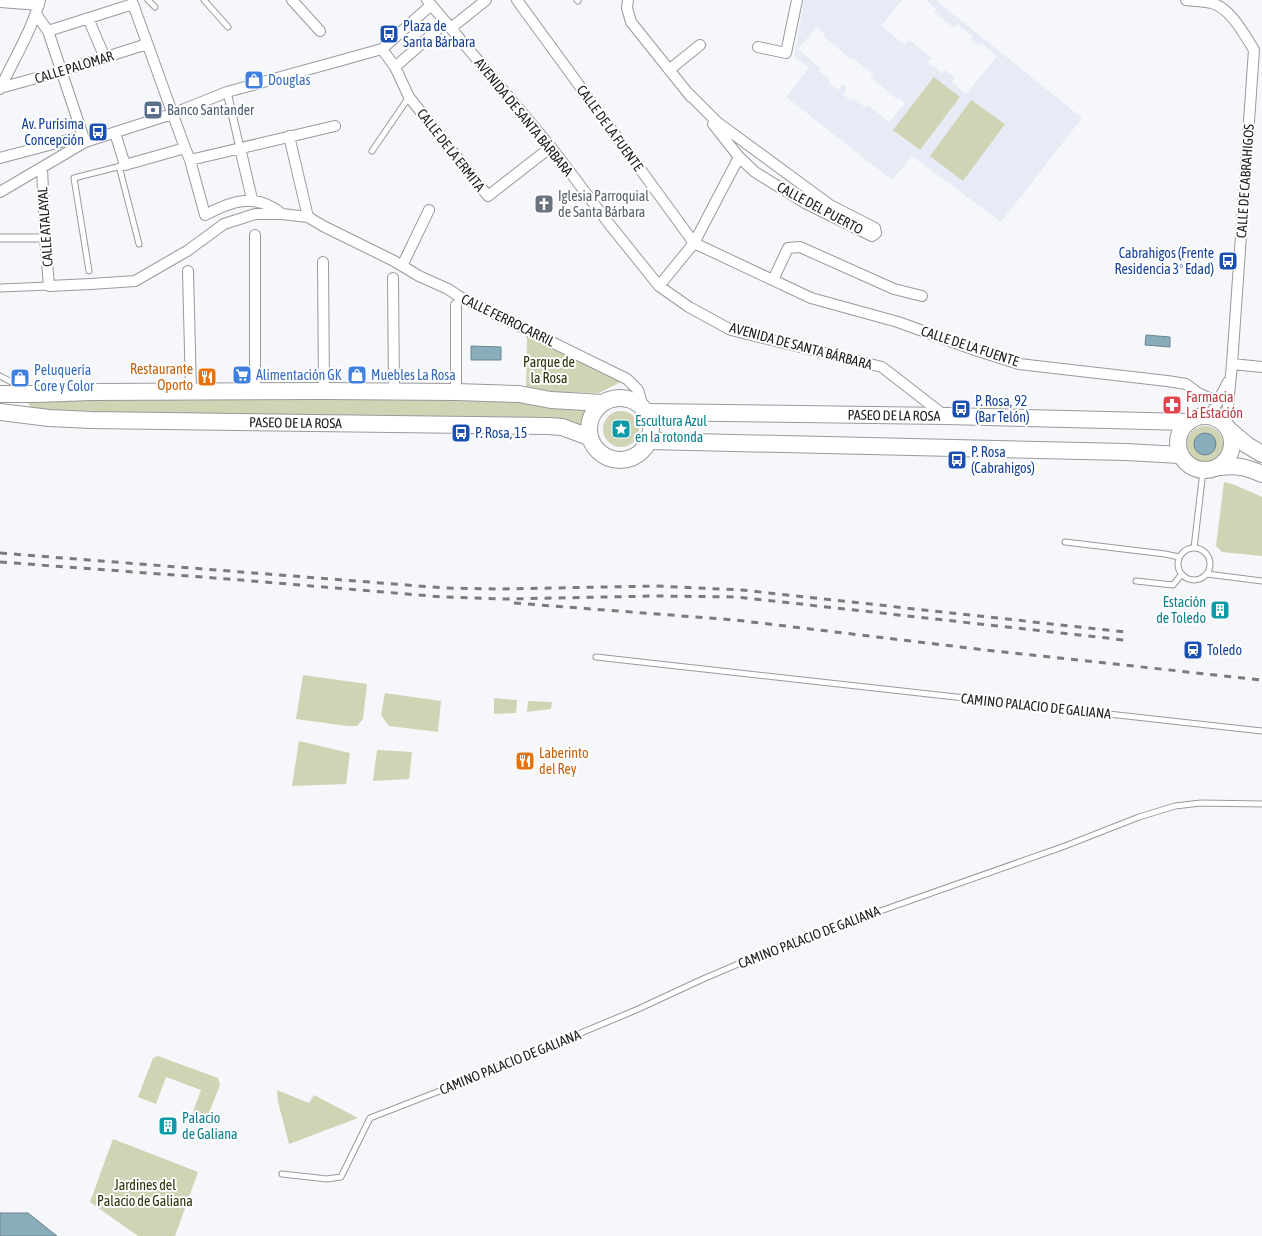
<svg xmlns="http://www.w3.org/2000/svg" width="1262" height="1236" viewBox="0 0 1262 1236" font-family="'Asap Condensed',sans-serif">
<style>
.built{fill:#e7ebf5;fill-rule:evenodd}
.green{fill:#d0d4b5}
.water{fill:#89adbb;stroke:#6a848e}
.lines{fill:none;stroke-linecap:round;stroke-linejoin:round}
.service-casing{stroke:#989a9c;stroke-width:7}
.pedestrian-casing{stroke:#989a9c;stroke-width:9}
.minor-casing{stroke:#989a9c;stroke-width:12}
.primary-casing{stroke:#989a9c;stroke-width:18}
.service{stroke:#fff;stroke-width:5}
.pedestrian{stroke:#fff;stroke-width:7}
.minor{stroke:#fff;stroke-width:10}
.primary{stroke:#fff;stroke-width:16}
.rail{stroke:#7a7b7c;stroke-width:3;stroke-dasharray:7 7;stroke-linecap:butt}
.labels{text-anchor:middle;stroke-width:4;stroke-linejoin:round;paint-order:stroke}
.transit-label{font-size:14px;fill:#164399;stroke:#fff;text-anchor:start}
.street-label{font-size:14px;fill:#232324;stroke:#fff}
.shop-label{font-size:14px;fill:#366cbe;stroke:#fff;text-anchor:start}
.service-label{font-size:14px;fill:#4e5e75;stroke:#fff;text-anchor:start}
.worship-label{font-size:14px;fill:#5b616d;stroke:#fff;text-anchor:start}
.park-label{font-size:14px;fill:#2d3007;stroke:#fff}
.food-label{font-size:14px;fill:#c56008;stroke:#fff;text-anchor:end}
.health-label{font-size:14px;fill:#be3a42;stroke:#fff;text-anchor:start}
.culture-label{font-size:14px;fill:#0d838f;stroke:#fff;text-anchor:start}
</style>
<rect width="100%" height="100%" fill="#f6f7fa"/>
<!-- built -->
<path class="built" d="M804,0H902L881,26L905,45L909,40L932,58L928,62L942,73L945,70L955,78L952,82L966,94L997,56L981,43L978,46L971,40L973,37L957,24L954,28L934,12L936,9L926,0H936L1082,118L1001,222L912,156L892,180L786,97L809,68L794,56ZM817,27L824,33L823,36L852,60L853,58L873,75L871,77L898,100L900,98L905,103L889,122L868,105L866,108L854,98L851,101L843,94L847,88L843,84L838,90L829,83L830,80L819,71L821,69L798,49Z"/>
<!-- green -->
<path class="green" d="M934,77L960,97L920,150L893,130Z
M971,100L1005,124L963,181L930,156Z
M527,336L627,379L599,393L526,392Z
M456,396L586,407L579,428L32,412L27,399Z
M603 429a18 18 0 1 1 36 0a18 18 0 1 1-36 0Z
M1187 444a18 18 0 1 1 36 0a18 18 0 1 1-36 0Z
M1224,482L1235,485L1262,497V556L1222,552L1216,546Z
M303,675L367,684L363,719L357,726H348L296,719Z
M385,693L441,701L438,732L389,726L381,715Z
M494,698L517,700L516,713L494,714Z
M528,701L552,702L551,709L527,712Z
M299,741L350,753L346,784L292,786Z
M377,750L412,752L409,779L373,781Z
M158,1056L218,1078L220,1085L205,1123L191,1117L201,1090L166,1077L156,1104L138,1097L153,1058Z
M277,1090L309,1103L314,1095L358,1118L289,1144L278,1102Z
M113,1139L198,1172L175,1236H138L90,1202Z"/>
<!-- water -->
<path class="water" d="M1146,335L1170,337V347L1145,345Z
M471,346L501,347V360H471Z
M1194 444a11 11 0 1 1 22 0a11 11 0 1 1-22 0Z
M0,1213H28L57,1236H0Z"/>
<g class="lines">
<!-- service casing -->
<g class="service-casing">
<path id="service" d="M148,0L155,7
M204,0L228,27
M577,0L578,1
M372,151L409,97
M119,166L139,244
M89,271L74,178L125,165
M0,376L23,388
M1065,542L1165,554L1179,557
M1178 564a16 16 0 1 1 32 0a16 16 0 1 1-32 0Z
M1194,548L1203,471
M1207,574L1262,581
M1136,581L1173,585L1181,575
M596,657L1262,731
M282,1174L327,1179L341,1177L370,1118L468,1080L636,1010L703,979L778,947L1065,846L1139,817L1175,806L1201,803L1262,804"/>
</g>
<!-- pedestrian casing -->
<g class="pedestrian-casing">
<path id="pedestrian" d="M227,92L240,148
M0,238H45
M0,288L49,286"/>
</g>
<!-- minor casing -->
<g class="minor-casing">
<path id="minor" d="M292,0L320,31
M427,0L551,147L610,225L659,286L689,307L731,330L882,367L945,416
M517,0L694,243L811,298L898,322L975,350L1019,364L1167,381L1186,384L1198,393L1218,402
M628,0L627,8L631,22L691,97
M1186,0C1194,1 1203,1 1211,3C1230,7 1244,34 1254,50L1232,364L1226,426
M0,2L39,5
M36,14L48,31L85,142
M88,18L105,58
M451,28L486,0
M48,31L133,4L185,148L125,165L115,133
M758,47L786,53L797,0
M382,49L395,67L446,22
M395,67L409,97L488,196L551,147
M669,70L700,45
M0,88L62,71L147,44
M0,89C14,59 31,32 40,0
M688,93L717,122L830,205L875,228L876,233L872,236L805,203L755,172L739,157
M289,136L308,217
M185,148L190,160L335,126
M240,148L252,199
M0,158L83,136
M190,160L205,215C231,201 256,192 282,214
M42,168L45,238L49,286L91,284L135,281L187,251L224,224L255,214H282L308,217L323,226L394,261L419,276L448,289L460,297L627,379L638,390L643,407
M0,192L85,142L172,114L227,92L382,49L431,5
M255,235V391
M323,262L324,391
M402,266L429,210
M188,271L191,391
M393,278L394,392
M773,280L788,248L800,247L894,289L922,296
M659,286L694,243L739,157L713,124
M1232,364L1262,367
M456,392V305
M1210,416L1228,382"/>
</g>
<!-- primary casing -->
<g class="primary-casing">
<g id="primary">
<path d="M0,394H36L91,392L324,391L456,392L519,394L551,400L603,403"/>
<circle cx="620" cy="429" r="31"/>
<path id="s1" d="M0,412L49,418L91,420L548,426L562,427L589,437"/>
<path id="s2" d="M647,412L946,416L1188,422"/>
<circle cx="1205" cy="443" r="27"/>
<path d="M1229,430L1247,445L1262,454"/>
<path d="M650,441L1126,452L1180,455"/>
<path d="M1220,467C1238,465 1246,467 1262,474"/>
</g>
</g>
<!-- service -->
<use href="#service" class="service"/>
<!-- pedestrian -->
<use href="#pedestrian" class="pedestrian"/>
<!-- minor -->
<use href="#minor" class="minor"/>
<!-- primary -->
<use href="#primary" class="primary"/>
<!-- rail -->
<path class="rail" d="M0,553L445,588L502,589L656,586L742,590L1125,632
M0,562L228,579L443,597L505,599L655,596L737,597L1124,640
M514,603L735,620L994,651L1262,680"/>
</g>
<!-- icons -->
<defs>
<g id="bus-square" transform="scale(1)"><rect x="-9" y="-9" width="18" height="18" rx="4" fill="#1a4fb4" stroke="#fff"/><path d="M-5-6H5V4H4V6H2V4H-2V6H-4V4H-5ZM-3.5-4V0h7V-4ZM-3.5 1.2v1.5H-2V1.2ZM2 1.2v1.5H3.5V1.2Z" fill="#fff"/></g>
<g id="shop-square" transform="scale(1)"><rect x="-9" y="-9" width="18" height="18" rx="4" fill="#3f7fe0" stroke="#fff"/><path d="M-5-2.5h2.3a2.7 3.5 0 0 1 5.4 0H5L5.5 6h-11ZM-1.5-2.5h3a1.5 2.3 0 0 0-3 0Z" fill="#fff"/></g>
<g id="bank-square" transform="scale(1)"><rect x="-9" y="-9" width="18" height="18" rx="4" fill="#5c6f8a" stroke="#fff"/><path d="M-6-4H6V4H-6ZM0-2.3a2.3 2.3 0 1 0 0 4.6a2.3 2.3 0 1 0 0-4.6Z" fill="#fff"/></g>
<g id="church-square" transform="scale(1)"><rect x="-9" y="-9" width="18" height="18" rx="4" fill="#6b7280" stroke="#fff"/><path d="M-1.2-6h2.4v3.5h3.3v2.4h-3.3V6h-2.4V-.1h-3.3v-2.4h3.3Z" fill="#fff"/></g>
<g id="supermarket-square" transform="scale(1)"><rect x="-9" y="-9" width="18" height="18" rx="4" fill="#3f7fe0" stroke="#fff"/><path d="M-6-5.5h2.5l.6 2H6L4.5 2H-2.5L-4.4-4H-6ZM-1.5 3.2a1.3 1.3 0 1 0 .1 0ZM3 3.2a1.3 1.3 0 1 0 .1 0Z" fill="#fff"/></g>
<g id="restaurant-square" transform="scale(1)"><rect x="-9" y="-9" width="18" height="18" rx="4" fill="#e8710a" stroke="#fff"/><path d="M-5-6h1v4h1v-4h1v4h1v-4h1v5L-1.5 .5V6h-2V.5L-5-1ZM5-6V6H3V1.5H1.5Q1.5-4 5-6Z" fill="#fff"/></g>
<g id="pharmacy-square" transform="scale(1)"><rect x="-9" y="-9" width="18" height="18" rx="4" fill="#e0444e" stroke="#fff"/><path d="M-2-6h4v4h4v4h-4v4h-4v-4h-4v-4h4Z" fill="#fff"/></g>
<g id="sight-square" transform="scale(1)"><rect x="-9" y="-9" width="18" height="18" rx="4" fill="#0f9aa8" stroke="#fff"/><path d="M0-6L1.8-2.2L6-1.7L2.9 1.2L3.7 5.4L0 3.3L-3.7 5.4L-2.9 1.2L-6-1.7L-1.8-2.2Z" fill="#fff"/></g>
<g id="building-square" transform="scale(1)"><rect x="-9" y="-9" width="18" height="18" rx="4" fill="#0f9aa8" stroke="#fff"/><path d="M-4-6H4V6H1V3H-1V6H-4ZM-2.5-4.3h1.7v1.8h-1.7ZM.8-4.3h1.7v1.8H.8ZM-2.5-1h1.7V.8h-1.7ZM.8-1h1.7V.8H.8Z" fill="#fff"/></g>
<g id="station-square" transform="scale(1)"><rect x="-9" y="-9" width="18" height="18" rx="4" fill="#1a4fb4" stroke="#fff"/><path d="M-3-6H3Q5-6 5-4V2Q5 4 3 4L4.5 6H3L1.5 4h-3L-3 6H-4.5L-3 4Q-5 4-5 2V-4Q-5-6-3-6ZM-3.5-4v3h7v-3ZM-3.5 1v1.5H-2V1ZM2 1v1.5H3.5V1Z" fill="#fff"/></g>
</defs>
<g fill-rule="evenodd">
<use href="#bus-square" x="389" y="34"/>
<use href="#shop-square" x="254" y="80"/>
<use href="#bank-square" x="153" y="110"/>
<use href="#bus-square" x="98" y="132"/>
<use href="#church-square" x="544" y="204"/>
<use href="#bus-square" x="1228" y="261"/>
<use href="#supermarket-square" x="242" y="375"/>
<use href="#shop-square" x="357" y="375"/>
<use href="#restaurant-square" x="207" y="377"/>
<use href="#shop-square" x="20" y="378"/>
<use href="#pharmacy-square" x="1172" y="405"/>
<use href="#bus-square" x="961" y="409"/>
<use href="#sight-square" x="621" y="429"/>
<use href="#bus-square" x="461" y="433"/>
<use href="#bus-square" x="957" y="460"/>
<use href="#building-square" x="1220" y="610"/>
<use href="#station-square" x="1193" y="650"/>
<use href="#restaurant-square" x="525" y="761"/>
<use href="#building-square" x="168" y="1126"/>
</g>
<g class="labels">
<!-- transit labels -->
<g class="transit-label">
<text x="403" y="31">Plaza de<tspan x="403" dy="16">Santa Bárbara</tspan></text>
<text x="84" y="129" text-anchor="end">Av. Purísima<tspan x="84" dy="16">Concepción</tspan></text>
<text x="1214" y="258" text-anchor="end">Cabrahigos (Frente<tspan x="1214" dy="16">Residencia 3º Edad)</tspan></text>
<text x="975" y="406">P. Rosa, 92<tspan x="975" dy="16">(Bar Telón)</tspan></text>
<text x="475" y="438">P. Rosa, 15</text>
<text x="971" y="457">P. Rosa<tspan x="971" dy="16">(Cabrahigos)</tspan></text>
<text x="1207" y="655">Toledo</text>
</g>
<!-- street labels -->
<g class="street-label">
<text transform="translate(74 67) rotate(-17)" y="5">CALLE PALOMAR</text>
<text transform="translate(524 117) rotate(51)" y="5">AVENIDA DE SANTA BÁRBARA</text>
<text transform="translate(610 128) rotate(54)" y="5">CALLE DE LA FUENTE</text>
<text transform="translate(451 150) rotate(52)" y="5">CALLE DE LA ERMITA</text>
<text transform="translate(1245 181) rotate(-86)" y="5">CALLE DE CABRAHIGOS</text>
<text transform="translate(820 208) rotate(28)" y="5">CALLE DEL PUERTO</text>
<text transform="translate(45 227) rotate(-94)" y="5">CALLE ATALAYAL</text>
<text transform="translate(508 320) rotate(26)" y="5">CALLE FERROCARRIL</text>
<text transform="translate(801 346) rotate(15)" y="5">AVENIDA DE SANTA BÁRBARA</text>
<text transform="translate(970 346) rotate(18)" y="5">CALLE DE LA FUENTE</text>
<text dy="5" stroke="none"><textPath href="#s2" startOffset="247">PASEO DE LA ROSA</textPath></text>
<text dy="5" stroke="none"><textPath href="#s1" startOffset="296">PASEO DE LA ROSA</textPath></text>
<text transform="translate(1036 706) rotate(6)" y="5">CAMINO PALACIO DE GALIANA</text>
<text transform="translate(809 937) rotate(-21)" y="5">CAMINO PALACIO DE GALIANA</text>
<text transform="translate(510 1062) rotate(-22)" y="5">CAMINO PALACIO DE GALIANA</text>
</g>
<!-- shop labels -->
<g class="shop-label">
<text x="268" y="85">Douglas</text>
<text x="34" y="375">Peluquería<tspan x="34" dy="16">Core y Color</tspan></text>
<text x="256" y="380">Alimentación GK</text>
<text x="371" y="380">Muebles La Rosa</text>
</g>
<!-- service labels -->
<g class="service-label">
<text x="167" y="115">Banco Santander</text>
</g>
<!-- worship labels -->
<g class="worship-label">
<text x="558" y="201">Iglesia Parroquial<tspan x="558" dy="16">de Santa Bárbara</tspan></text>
</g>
<!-- park labels -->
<g class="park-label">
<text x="549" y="367">Parque de<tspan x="549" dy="16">la Rosa</tspan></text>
<text x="145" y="1190">Jardines del<tspan x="145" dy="16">Palacio de Galiana</tspan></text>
</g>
<!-- food labels -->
<g class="food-label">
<text x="193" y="374">Restaurante<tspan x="193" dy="16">Oporto</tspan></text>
<text x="539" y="758" text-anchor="start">Laberinto<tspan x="539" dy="16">del Rey</tspan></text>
</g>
<!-- health labels -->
<g class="health-label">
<text x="1186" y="402">Farmacia<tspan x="1186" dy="16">La Estación</tspan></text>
</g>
<!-- culture labels -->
<g class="culture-label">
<text x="635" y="426">Escultura Azul<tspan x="635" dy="16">en la rotonda</tspan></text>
<text x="1206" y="607" text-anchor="end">Estación<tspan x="1206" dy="16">de Toledo</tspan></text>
<text x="182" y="1123">Palacio<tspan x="182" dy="16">de Galiana</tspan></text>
</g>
</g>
</svg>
